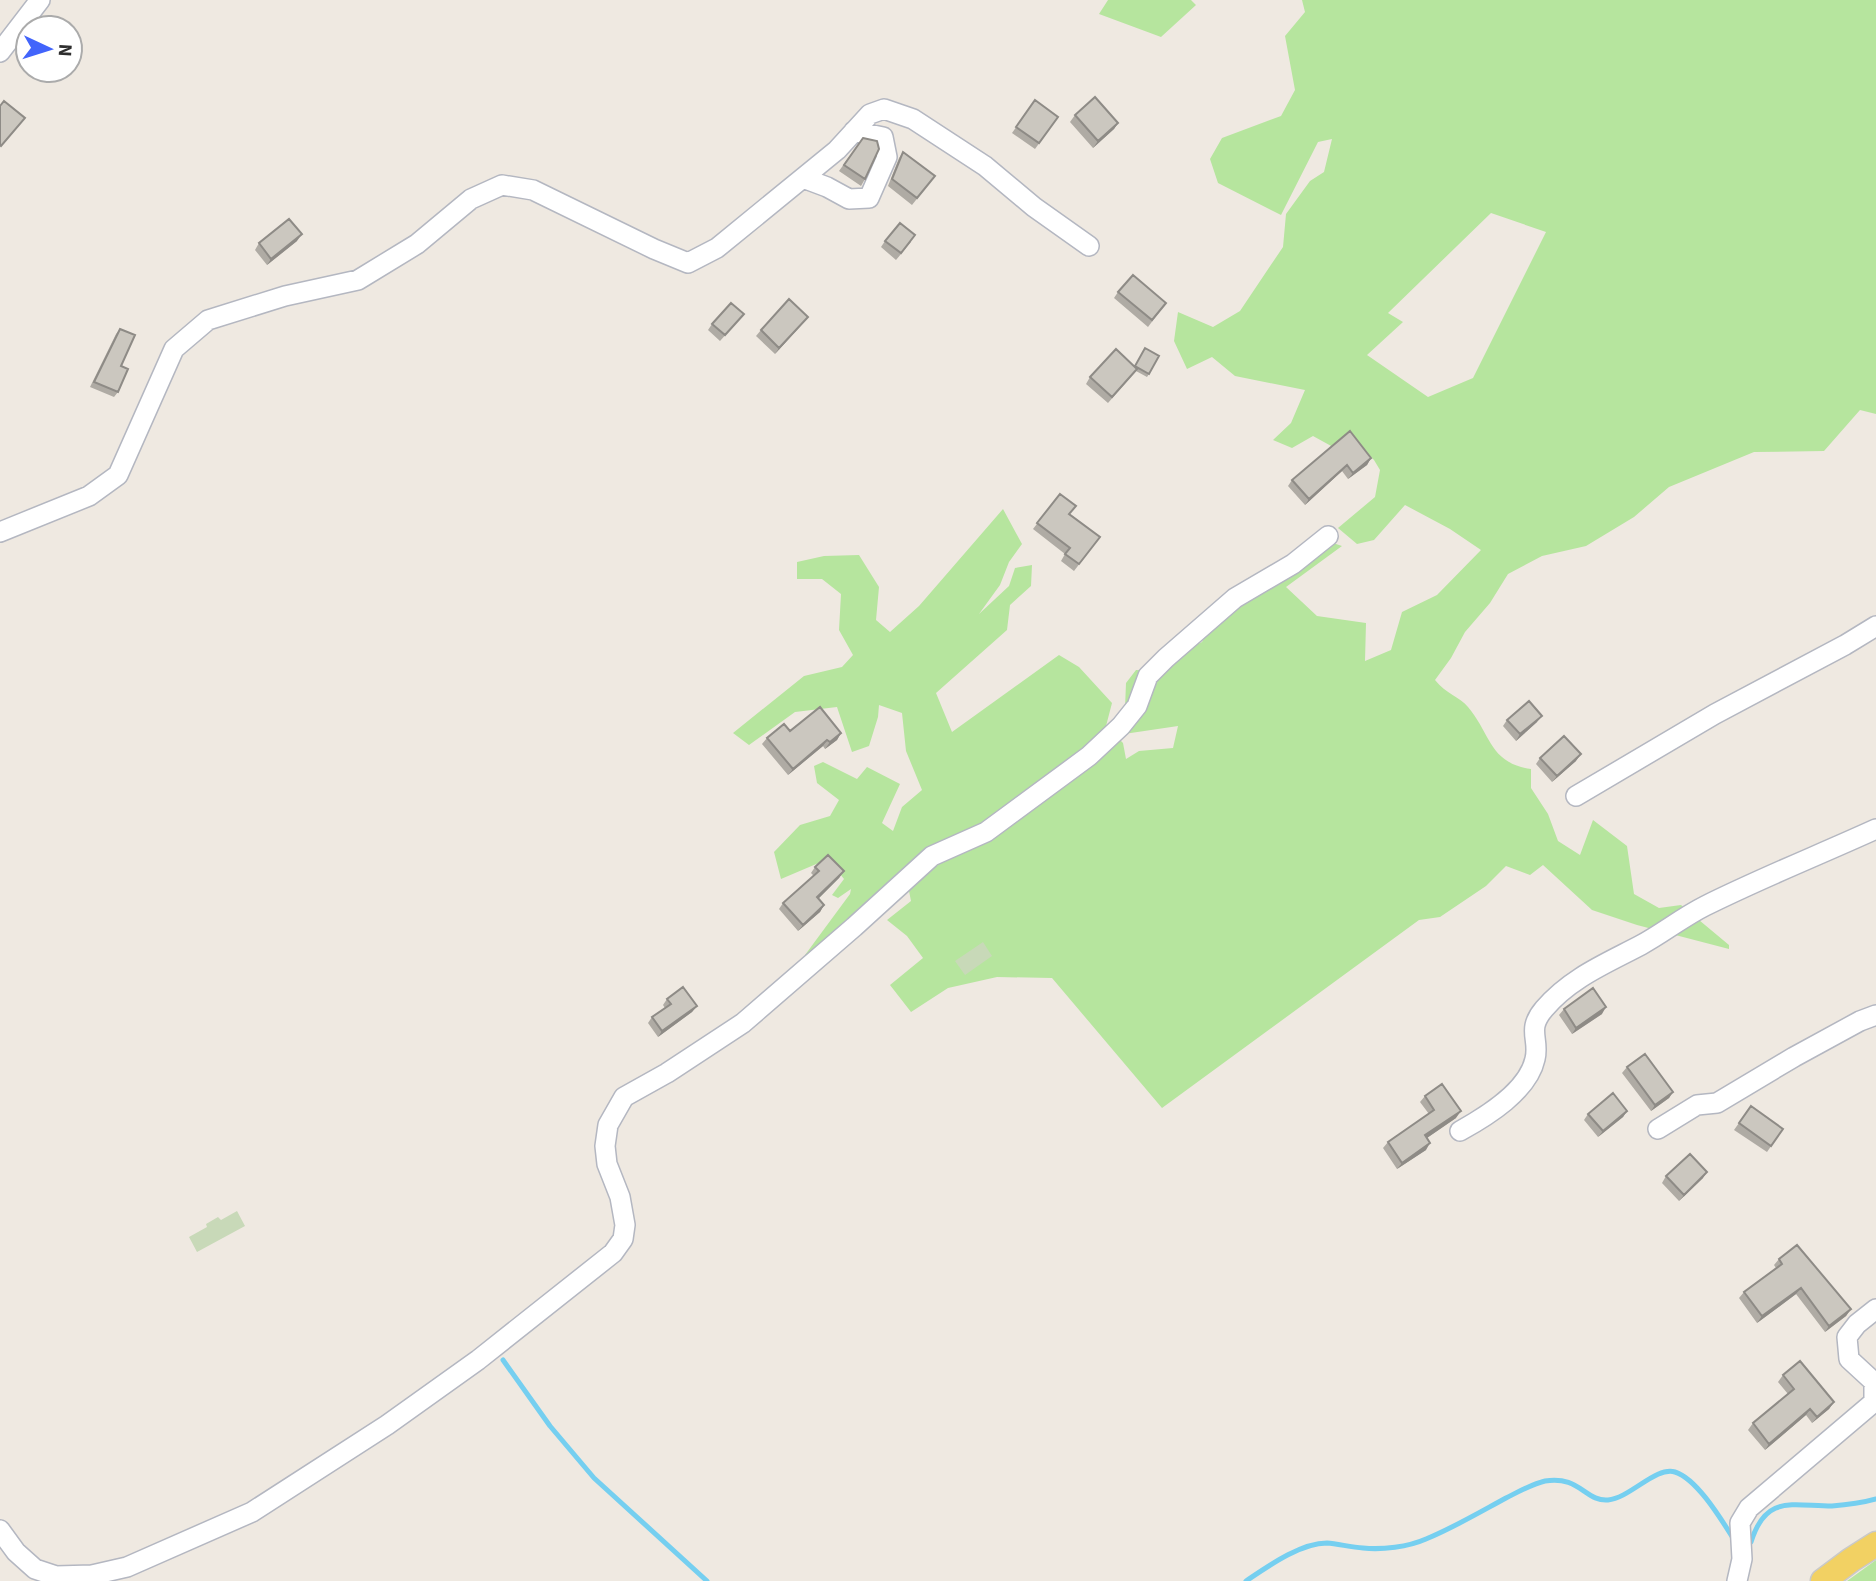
<svg xmlns="http://www.w3.org/2000/svg" width="1876" height="1581" viewBox="0 0 1876 1581" font-family="'Source Sans 3',sans-serif">
<style>
.green{fill:#b6e59e;fill-rule:evenodd}
.cemetery{fill:#c8d9b8}
.lines{fill:none;stroke-linecap:round;stroke-linejoin:round}
.stream{stroke:#75cff0;stroke-width:5}
.minor-casing{stroke:#b4b7c1;stroke-width:22}
.major-casing{stroke:#c9c9c9;stroke-width:27}
.minor{stroke:#fff;stroke-width:19}
.major{stroke:#f2d163;stroke-width:24}
.wall{fill:#afaba4}
.shaded-wall{fill:#8e8b86}
.building{fill:#cbc7bf;stroke:#8e8b86;stroke-width:2}
</style>
<rect width="100%" height="100%" fill="#efe9e1"/>
<!-- green -->
<path class="green" d="M1108,0H1191L1196,5L1161,37L1099,14Z
M1302,0H1876V414L1860,410L1824,451L1754,452L1669,487L1634,517L1586,546L1542,556L1508,574L1490,603L1465,632L1451,658L1435,680C1446,694 1460,697 1468,707C1491,734 1489,763 1531,769V788L1548,814L1558,841L1580,855L1593,820L1627,846L1634,894L1659,908L1681,905L1729,945V949L1637,925L1592,910L1543,865L1530,875L1506,866L1486,886L1440,917L1419,920L1162,1108L1052,978L997,977L948,988L911,1012L890,985L923,958L907,936L887,920L911,901L906,876L812,960L805,955L850,894L851,889L838,898L832,895L844,879L828,859L781,879L774,852L800,825L830,816L839,800L817,783L814,766L823,762L857,779L867,767L900,784L882,823L893,831L902,807L922,790L906,751L902,713L879,705L878,717L869,746L852,752L837,707L795,712L749,745L733,733L804,676L842,667L853,655L839,630L841,594L822,579H797V562L824,556L859,555L879,587L876,620L890,632L919,606L1003,509L1022,544L1009,562L1000,585L979,614L1009,586L1015,568L1032,565L1031,586L1010,605L1007,630L936,693L952,732L1059,655L1079,667L1112,703L1106,726L1123,743L1126,759L1139,751L1173,748L1178,726L1124,734L1126,683L1136,670L1157,671L1179,653L1202,642L1207,633L1232,605L1327,541L1342,546L1286,587L1317,616L1366,623L1365,661L1391,650L1402,612L1437,595L1481,550L1450,529L1405,505L1374,540L1357,544L1338,528L1375,497L1380,470L1374,460L1349,435L1333,447L1313,436L1292,448L1273,440L1291,423L1305,390L1235,376L1212,357L1187,369L1174,341L1178,312L1213,327L1240,311L1283,247L1286,214L1310,181L1324,172L1332,139L1318,142L1281,215L1218,183L1210,159L1222,138L1281,116L1295,90L1285,36L1305,12ZM1491,213L1546,232L1473,378L1428,397L1367,355L1403,322L1388,313Z
M1876,1560V1581H1847Z"/>
<!-- cemetery -->
<path class="cemetery" d="M983,942L992,956L965,975L955,961Z
M237,1211L245,1226L197,1252L189,1237L207,1227L206,1224L218,1217L221,1220Z"/>
<g class="lines">
<!-- stream -->
<path class="stream" d="M503,1360L550,1426L594,1478L707,1581
M1751,1542C1766,1494 1792,1506 1832,1506C1847,1505 1862,1503 1876,1499
M1246,1581C1267,1567 1300,1543 1327,1543C1338,1544 1351,1547 1363,1548C1382,1550 1408,1547 1426,1539C1453,1528 1480,1512 1506,1498C1518,1492 1532,1484 1545,1481C1579,1475 1586,1502 1608,1500C1630,1498 1656,1466 1675,1472C1697,1479 1721,1519 1733,1538"/>
<!-- minor casing -->
<g class="minor-casing">
<path id="minor" d="M0,52L40,0
M803,178L827,187L849,199L869,198L887,157L883,137L854,131
M0,532L89,496L118,475L174,349L208,320L285,296L358,280L417,244L471,199L502,185L533,190L654,249L688,263L717,248L837,150L870,114L884,109L913,119L985,166L1034,207L1089,246
M1576,796L1715,714L1845,645L1876,626
M1658,1129L1697,1105L1717,1103L1794,1057L1860,1021L1876,1015
M1460,1131C1487,1116 1528,1091 1535,1059C1540,1039 1526,1030 1544,1009C1570,978 1607,963 1641,945C1663,933 1683,917 1705,906C1761,878 1819,855 1876,829
M0,1530L16,1552L35,1569L56,1576L92,1575L127,1567L252,1512L387,1425L478,1360L613,1253L623,1239L625,1225L620,1197L607,1164L605,1146L608,1125L624,1097L667,1073L743,1023L854,927L932,856L986,832L1089,756L1121,726L1137,706L1148,676L1166,658L1235,598L1293,564L1328,536
M1737,1581L1742,1559L1740,1523L1749,1508L1874,1402V1382L1849,1359L1847,1337L1857,1324L1876,1309"/>
</g>
<!-- major casing -->
<g class="major-casing">
<path id="major" d="M1823,1581L1851,1560L1876,1544"/>
</g>
<!-- minor -->
<use href="#minor" class="minor"/>
<!-- major -->
<use href="#major" class="major"/>
</g>
<!-- wall -->
<path class="wall" d="M1035,100L1058,117L1035,149L1012,133Z
M1075,115L1118,123L1114,129L1093,148L1070,122Z
M863,138L865,179L861,186L839,171Z
M903,152L935,176L912,205L888,186L899,158Z
M297,241L267,265L255,250L259,243Z
M885,241L911,242L896,260L881,247Z
M1118,292L1166,303L1148,327L1114,298Z
M739,320L720,341L708,330L712,324Z
M803,323L775,354L756,336L761,330Z
M120,329L118,392L114,397L90,387L116,334Z
M1135,366L1149,374L1147,377L1136,371L1108,403L1086,384L1090,377Z
M1371,458L1367,465L1348,479L1342,471L1305,505L1288,486L1292,480Z
M1060,494L1070,514L1100,537L1074,571L1061,561L1065,554L1033,529Z
M1507,720L1537,722L1516,741L1503,726Z
M841,733L837,740L825,749L823,746L788,775L762,744L767,738Z
M1540,758L1576,761L1552,782L1536,764Z
M815,867L844,871L839,878L818,899L824,905L820,912L798,931L779,909L783,903L814,876L811,873Z
M667,999L697,1006L692,1012L658,1037L648,1023L652,1017L665,1008L663,1005Z
M1564,1009L1602,1014L1572,1034L1559,1015Z
M1627,1067L1673,1092L1669,1098L1651,1111L1622,1073Z
M1425,1096L1456,1118L1427,1138L1426,1150L1397,1169L1383,1148L1388,1142L1429,1114L1420,1102Z
M1751,1106L1783,1129L1767,1152L1734,1130Z
M1627,1111L1623,1117L1598,1137L1584,1120L1588,1114Z
M1666,1176L1703,1178L1679,1201L1662,1183Z
M1779,1259L1851,1309L1846,1316L1825,1332L1796,1294L1757,1323L1739,1298L1744,1292L1776,1268L1774,1265Z
M1783,1375L1834,1402L1829,1409L1812,1423L1806,1415L1765,1450L1748,1430L1753,1423L1788,1394L1778,1382Z"/>
<!-- shaded-wall -->
<path class="shaded-wall" d="M1118,123L1114,129L1093,148L1098,141Z
M302,234L297,241L267,265L271,259Z
M808,317L803,323L775,354L779,348Z
M1371,458L1367,465L1348,479L1353,473Z
M1347,465L1342,471L1305,505L1309,499Z
M1542,716L1537,722L1516,741L1520,734Z
M841,733L837,740L825,749L830,742Z
M827,740L823,746L788,775L793,769Z
M1581,754L1576,761L1552,782L1557,776Z
M844,871L839,878L813,904L817,897Z
M824,905L820,912L798,931L803,925Z
M697,1006L692,1012L658,1037L662,1031Z
M1606,1007L1602,1014L1572,1034L1576,1028Z
M1673,1092L1669,1098L1651,1111L1655,1105Z
M1461,1111L1456,1118L1421,1142L1425,1135Z
M1627,1111L1623,1117L1598,1137L1603,1131Z
M1430,1143L1426,1150L1397,1169L1402,1163Z
M1707,1172L1703,1178L1679,1201L1684,1195Z
M1801,1288L1796,1294L1757,1323L1762,1316Z
M1851,1309L1846,1316L1825,1332L1829,1326Z
M1834,1402L1829,1409L1812,1423L1817,1417Z
M1810,1409L1806,1415L1765,1450L1769,1444Z"/>
<!-- building -->
<path class="building" d="M1095,97L1118,123L1098,141L1075,115Z
M1035,100L1058,117L1039,143L1016,127Z
M4,101L25,118L1,146L0,145V106Z
M863,138L877,141L879,149L865,179L844,165Z
M903,152L935,176L917,198L892,179Z
M289,219L302,234L271,259L259,243Z
M900,223L915,235L901,253L885,241Z
M1133,275L1166,303L1152,320L1118,292Z
M789,299L808,317L779,348L761,330Z
M731,303L744,314L725,335L712,324Z
M120,329L135,335L121,366L128,369L118,392L94,382Z
M1145,348L1159,356L1149,374L1135,366Z
M1116,349L1137,369L1112,397L1090,377Z
M1350,431L1371,458L1353,473L1347,465L1309,499L1292,480Z
M1060,494L1076,506L1069,514L1100,537L1079,564L1065,554L1070,548L1037,523Z
M1529,701L1542,716L1520,734L1507,720Z
M820,707L841,733L830,742L827,740L793,769L767,738L784,724L790,731Z
M1564,736L1581,754L1557,776L1540,758Z
M828,855L844,871L817,897L824,905L803,925L783,903L819,871L815,867Z
M683,987L697,1006L662,1031L652,1017L671,1004L667,999Z
M1593,988L1606,1007L1576,1028L1564,1009Z
M1645,1054L1673,1092L1655,1105L1627,1067Z
M1442,1084L1461,1111L1425,1135L1430,1143L1402,1163L1388,1142L1434,1110L1425,1096Z
M1613,1093L1627,1111L1603,1131L1588,1114Z
M1751,1106L1783,1129L1771,1146L1739,1123Z
M1690,1154L1707,1172L1684,1195L1666,1176Z
M1797,1245L1851,1309L1829,1326L1801,1288L1762,1316L1744,1292L1782,1264L1779,1259Z
M1800,1361L1834,1402L1817,1417L1810,1409L1769,1444L1753,1423L1794,1389L1783,1375Z"/>
<!-- north arrow -->
<g transform="translate(49 49) rotate(94)"><circle r="33" fill="#ffffff" stroke="#ababab" stroke-width="2"/>
<path d="M0-5L12 26L0 18L-12 26Z" fill="#4264fb"/>
<text y="-10" font-size="19" font-weight="bold" text-anchor="middle" fill="#2e2e2e">N</text>
</g>
</svg>
